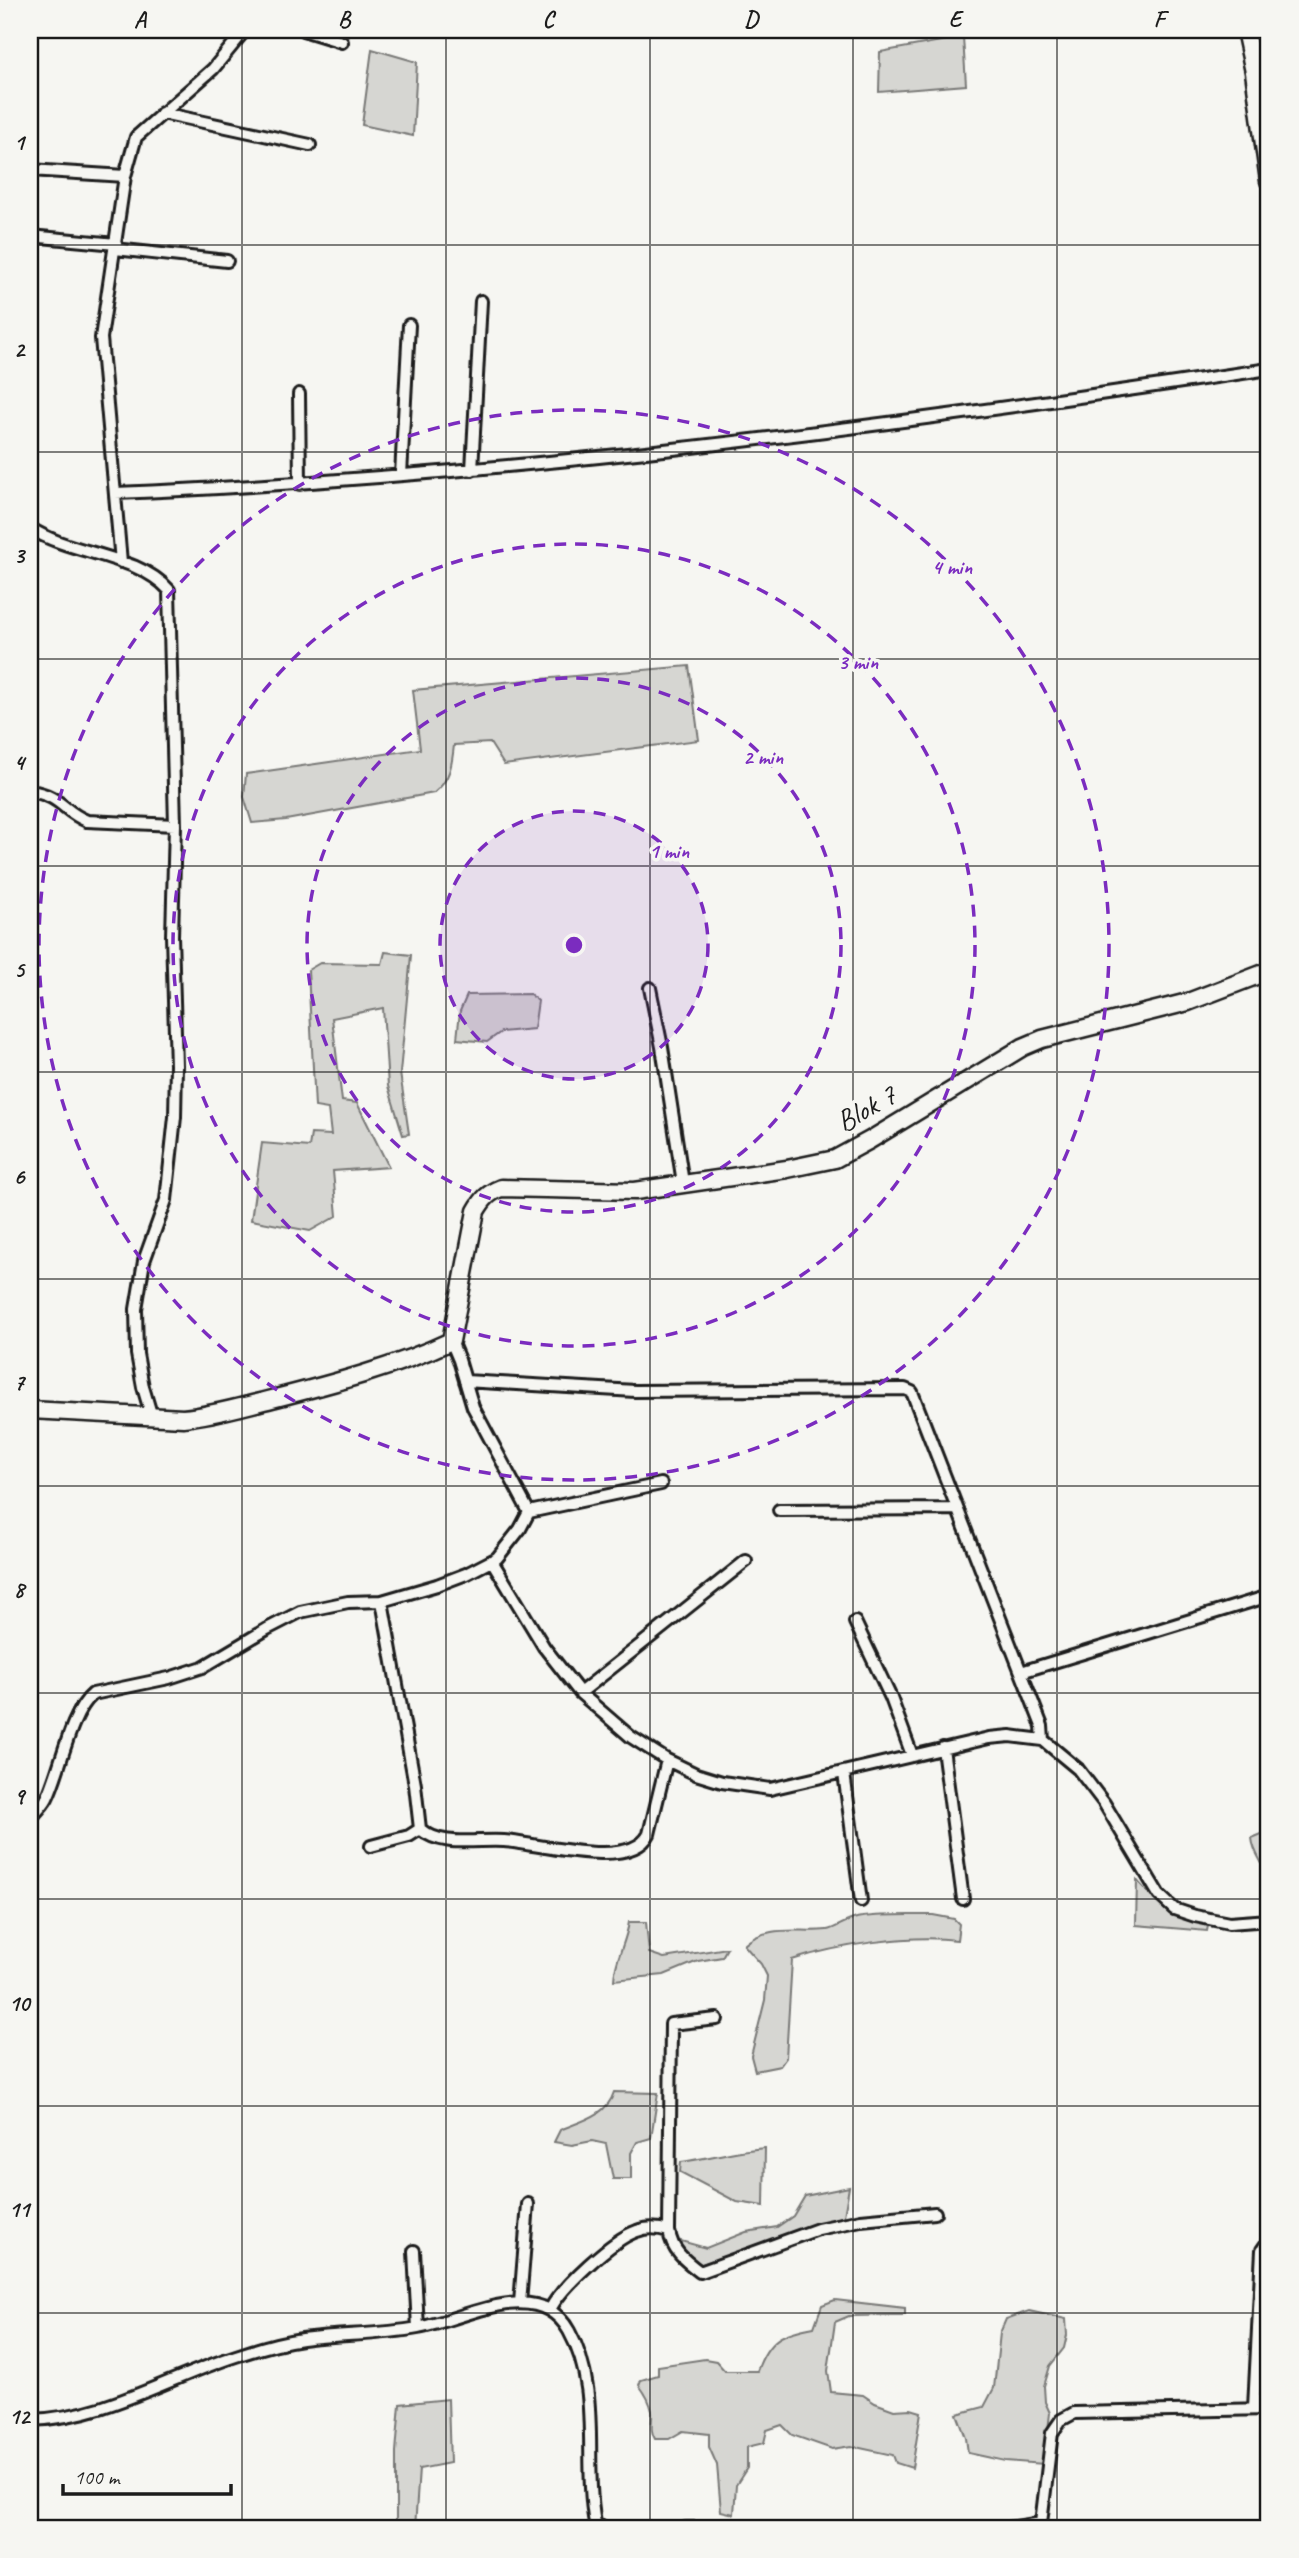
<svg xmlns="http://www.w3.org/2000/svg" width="1299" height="2558" viewBox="0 0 1299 2558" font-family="Caveat,sans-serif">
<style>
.green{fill:#d6d6d2;stroke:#797977;stroke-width:2}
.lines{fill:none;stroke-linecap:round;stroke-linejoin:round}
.street-casing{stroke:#1c1c1c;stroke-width:16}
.secondary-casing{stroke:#1c1c1c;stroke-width:21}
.street{stroke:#f6f6f2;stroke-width:10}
.secondary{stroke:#f6f6f2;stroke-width:16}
.grid{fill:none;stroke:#1c1c1c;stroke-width:2;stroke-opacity:0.55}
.ring{fill:none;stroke:#7b2cbf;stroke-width:3.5;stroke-dasharray:12 9}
.labels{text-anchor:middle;stroke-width:7;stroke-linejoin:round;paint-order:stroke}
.street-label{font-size:30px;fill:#1c1c1c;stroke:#f6f6f2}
.centre{fill:#7b2cbf;stroke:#f6f6f2;stroke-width:3.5}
.ring-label{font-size:21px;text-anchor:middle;font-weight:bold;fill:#7b2cbf;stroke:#f6f6f2;stroke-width:7;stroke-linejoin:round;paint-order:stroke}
.neatline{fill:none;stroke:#1c1c1c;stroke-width:2.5}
.grid-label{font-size:23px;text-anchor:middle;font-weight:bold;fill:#1c1c1c}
</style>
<rect width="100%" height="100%" fill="#f6f6f2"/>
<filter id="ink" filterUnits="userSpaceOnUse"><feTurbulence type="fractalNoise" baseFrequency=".0143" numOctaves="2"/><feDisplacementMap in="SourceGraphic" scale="14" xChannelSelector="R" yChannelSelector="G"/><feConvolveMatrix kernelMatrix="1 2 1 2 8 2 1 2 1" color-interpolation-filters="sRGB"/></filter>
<g filter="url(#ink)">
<!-- green -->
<path class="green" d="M963,37L966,85L879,92L880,52Z
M372,49L417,62L413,136L362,125Z
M689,666L699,740L504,765L490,743L454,745C452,765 450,780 434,793L286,820L252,823L244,797L246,774L420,749L413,690Z
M385,952L411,955L400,1073L409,1134L403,1135L388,1086L383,1008L332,1018L342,1101L357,1103L389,1167L333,1171L337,1216L310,1231L251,1220L262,1143L309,1147L311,1134L331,1135L328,1109L315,1107L308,970L320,963L382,964Z
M530,994L538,1001L534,1029L501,1032L487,1042L457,1039L460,1011L467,995Z
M1269,1831V1880C1265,1864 1253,1854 1252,1838Z
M1137,1880C1158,1907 1175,1915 1208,1926L1207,1931L1136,1925Z
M933,1915L954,1919L959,1924L957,1940C910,1934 837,1945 792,1960L786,2058L780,2066L755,2071L751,2056L765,2000L767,1976L761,1964L744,1945C767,1924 798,1933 827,1930C836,1929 848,1918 862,1917C885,1914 910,1915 933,1915Z
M629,1922H646L649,1953L664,1958L727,1948L722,1957L698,1961L664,1975L614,1980C615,1959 626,1943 629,1922Z
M614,2092L658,2093L651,2138L637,2142L631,2153V2179H613L606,2144L592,2141L572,2145L554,2142L560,2130C581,2121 607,2116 614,2092Z
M765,2148L764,2206L737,2202L680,2172L681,2162C710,2158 736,2150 765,2148Z
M849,2187L844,2216L699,2265L681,2250V2241L706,2248L746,2232L777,2227L793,2216L805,2196Z
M1269,2258V2402L1262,2395L1260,2376Z
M835,2300L905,2308V2315L849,2316L835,2322L828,2371L831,2392L863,2395L875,2403L894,2410L911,2409L921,2412L912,2468L896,2463L893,2455L851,2446L832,2449L792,2435L782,2425L767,2430L764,2443L747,2447V2468L736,2485L734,2514L721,2511L717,2465L709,2447V2434L683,2431L669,2439H655C649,2429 653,2422 652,2411C650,2401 645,2393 639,2385L641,2380L658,2375V2366L705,2359L716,2361L725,2371H757C769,2338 782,2333 814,2327L822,2305Z
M1029,2311L1066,2319L1067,2335L1064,2348L1050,2366L1044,2386L1045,2402L1050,2413L1044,2464L1005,2461L968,2453L966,2438L957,2414L984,2407L994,2388L1000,2333L1006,2319Z
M448,2399L450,2463L419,2469L415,2528H396V2452L400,2404Z"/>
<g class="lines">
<!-- street casing -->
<g class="street-casing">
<path id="street" d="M303,30L342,42
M162,113L310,145
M30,170L125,176
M30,236L116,244
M115,249L227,261
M299,394L300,484
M472,470L481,301
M401,475L409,325
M115,493C502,477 886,427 1269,369
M30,528C71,555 137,554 169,590L175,825L172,936L176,1065L175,1117L166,1200L144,1261L136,1309L137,1354L143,1387L151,1414
M121,562L101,338L125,176L136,137L213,69L245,30
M30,791C62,796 62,811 87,821L175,825
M650,988L662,1047L683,1183
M451,1341L459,1360L473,1407L529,1512
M465,1381L635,1391L905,1389L912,1392L1042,1726L1043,1740
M779,1510L956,1509
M492,1561L544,1647L580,1693L631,1737L667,1760L696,1774L722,1782L770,1789L989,1738L1010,1736L1043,1740L1078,1769L1104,1803L1159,1895L1174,1909L1195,1916L1229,1923L1269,1920
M382,1601L415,1785L420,1829C442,1848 477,1839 504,1841C537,1843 631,1871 649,1834L667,1760
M855,1622L891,1698L912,1755
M1021,1672L1269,1596
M580,1693L746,1561
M943,1748L963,1899
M844,1773L861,1901
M30,1819C35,1813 43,1806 47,1798C61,1770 69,1714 93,1694L169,1678L203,1667L267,1629L300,1612L348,1602L382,1601L437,1585L466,1574L497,1558L520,1529L529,1512L661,1484
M371,1846L409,1836L420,1829
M717,2019L671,2024L669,2231C672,2251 684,2260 700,2272L818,2229L861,2220L935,2213
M414,2251L418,2328
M520,2303L528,2204
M550,2310C560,2288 613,2239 637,2231C647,2227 659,2228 669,2231
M1254,2408L1262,2250L1269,2240
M30,2420C105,2418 165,2379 236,2356C257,2349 280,2342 302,2339C341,2334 380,2335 418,2328C463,2320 538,2275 569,2331C602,2390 583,2460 595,2523L603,2528
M686,2528H750
M1008,2528L1041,2523L1052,2433L1061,2420L1074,2413L1269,2409"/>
</g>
<!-- secondary casing -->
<g class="secondary-casing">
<path id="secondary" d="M1245,30L1254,72L1269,181
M30,1410L183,1418C214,1415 243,1406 272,1399C331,1384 396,1367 451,1341L476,1211C483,1199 488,1193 501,1188L635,1191L787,1169L835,1159L870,1140L1023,1047L1042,1039L1188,1002L1269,971"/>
</g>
<!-- street -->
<use href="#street" class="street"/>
<!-- secondary -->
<use href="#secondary" class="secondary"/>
</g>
</g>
<!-- grid -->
<path class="grid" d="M242,30V2528M446,30V2528M650,30V2528M853,30V2528M1057,30V2528M30,245H1269M30,452H1269M30,659H1269M30,866H1269M30,1072H1269M30,1279H1269M30,1486H1269M30,1693H1269M30,1899H1269M30,2106H1269M30,2313H1269"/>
<!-- distance rings -->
<circle cx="574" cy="945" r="134" fill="#7b2cbf" fill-opacity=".12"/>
<g class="ring">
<circle cx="574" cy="945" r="134"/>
<circle cx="574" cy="945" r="267"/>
<circle cx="574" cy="945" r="401"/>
<circle cx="574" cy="945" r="535"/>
</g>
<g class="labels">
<!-- street labels -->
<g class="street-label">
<text transform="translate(866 1108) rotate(-30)" y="10">Blok 7</text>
</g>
</g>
<circle cx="574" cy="945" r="10" class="centre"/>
<g class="ring-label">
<text x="952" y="574">4 min</text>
<text x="858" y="669">3 min</text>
<text x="763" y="764">2 min</text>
<text x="669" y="858">1 min</text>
</g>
<!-- margin -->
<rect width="1299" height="2558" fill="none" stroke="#f6f6f2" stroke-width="77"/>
<!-- scale -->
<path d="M63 2484v10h168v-10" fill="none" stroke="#1c1c1c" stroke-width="3.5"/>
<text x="74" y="2484" font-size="21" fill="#1c1c1c" stroke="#f6f6f2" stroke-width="5" paint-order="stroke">100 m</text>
<rect x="38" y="38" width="1222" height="2482" class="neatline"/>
<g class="grid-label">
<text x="140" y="27">A</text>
<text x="344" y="27">B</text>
<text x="548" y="27">C</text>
<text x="751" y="27">D</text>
<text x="955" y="27">E</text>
<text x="1159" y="27">F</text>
<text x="19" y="150">1</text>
<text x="19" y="357">2</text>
<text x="19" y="563">3</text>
<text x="19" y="770">4</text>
<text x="19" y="977">5</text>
<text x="19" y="1184">6</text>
<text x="19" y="1390">7</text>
<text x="19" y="1597">8</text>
<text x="19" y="1804">9</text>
<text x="19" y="2011">10</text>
<text x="19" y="2217">11</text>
<text x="19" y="2424">12</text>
</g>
</svg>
